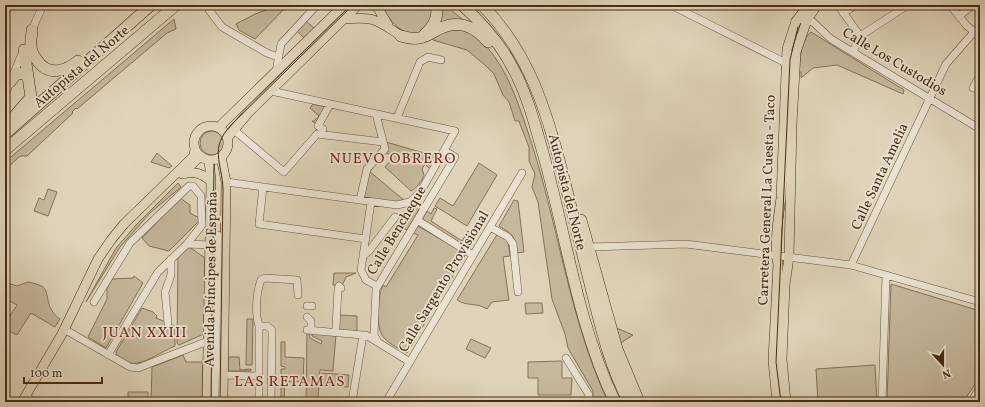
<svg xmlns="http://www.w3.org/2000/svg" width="985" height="407" viewBox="0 0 985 407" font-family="Vollkorn,serif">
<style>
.green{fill:#c5b89d;stroke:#857256}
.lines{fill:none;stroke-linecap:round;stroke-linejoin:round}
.minor-casing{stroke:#6c573a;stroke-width:8}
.major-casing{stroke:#452d10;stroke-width:10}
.highway-casing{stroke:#452d10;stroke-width:12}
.minor{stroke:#eae3d2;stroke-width:7}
.major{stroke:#dfd4ba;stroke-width:9}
.highway{stroke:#dfd4ba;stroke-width:11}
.tram{stroke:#452d10;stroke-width:1}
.labels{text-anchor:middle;stroke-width:3.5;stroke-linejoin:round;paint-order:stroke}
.street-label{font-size:14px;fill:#452d10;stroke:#eae3d2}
.neighbourhood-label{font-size:15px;letter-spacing:1px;fill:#7a1f14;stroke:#eae3d2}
</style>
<rect width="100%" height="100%" fill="#dfd4ba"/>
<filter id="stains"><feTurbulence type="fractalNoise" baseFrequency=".005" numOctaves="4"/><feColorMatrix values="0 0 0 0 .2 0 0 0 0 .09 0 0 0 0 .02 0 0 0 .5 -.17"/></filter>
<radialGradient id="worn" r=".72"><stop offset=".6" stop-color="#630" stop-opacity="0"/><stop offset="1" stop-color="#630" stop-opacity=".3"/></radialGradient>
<!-- green -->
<path class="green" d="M280,5H288L255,39L239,30L236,24L255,14Z
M380,5H432L431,22C428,25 425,29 422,31C404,41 388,18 380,5Z
M439,5H445L467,23L437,28Z
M174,19L176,29L167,33L77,109L76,108L72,112L73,113L27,156H20L5,170V162Z
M306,21L314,28L304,38L297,31Z
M448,30H467C474,35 482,41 487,47C508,71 518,103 528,132C558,221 568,316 608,402H593V391L568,348L565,334L552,299L538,202L532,187L535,174L529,161V147L520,124L519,121H515L509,102L503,95L494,74L485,65L467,50L433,40V38Z
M811,32L904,90L903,94L837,65L813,68L801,78V72H798L803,41H805L806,37Z
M313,104L326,107L316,124L312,121H314L319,116L310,108Z
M200 143a12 12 0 1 1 24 0a12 12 0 1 1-24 0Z
M386,142L438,157L431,170L425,164L422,169L424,175C422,181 417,188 411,191L385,167L393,158L386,152L388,148Z
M157,153L172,166L169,168L151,162Z
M479,163L497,175L467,226L435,206L440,198L453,206Z
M369,171L405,201L395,202L364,198Z
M178,183L181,187L150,213L120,247L86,302L116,248L137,224Z
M48,189L57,192L48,216L34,211L39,198L44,200Z
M180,198L190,205V213L201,219L169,251L149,246L142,238Z
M514,200L518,201L524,252L516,253C515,236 514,235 499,226Z
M411,203L420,208L407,230L400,227L401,220Z
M434,208L437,209L431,221L462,241L468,231L476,236L469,248L422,220L427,211L431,214Z
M418,226L466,254L407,353C383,340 378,338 378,310C379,301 379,294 383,285L386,287L418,235L413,233Z
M498,233L508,241L510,256L503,257L509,300L492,302L487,309C476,302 468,307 457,300Z
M188,246L205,258L204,334L179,345L177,343L178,257Z
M334,273H356L346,277L342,286L333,285Z
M134,276L143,283L106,348L88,337L107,299V288L112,279L133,278Z
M5,282L17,286L28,282C32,283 39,284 43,287C50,292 44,308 60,319L55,327L31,313L17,335L7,330L5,324L17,305L5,298Z
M891,284L980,311V377L963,402H887Z
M525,303H542L543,313L526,314Z
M142,308L153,312L157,316L156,318L175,326V346C164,350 142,366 131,363C126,362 121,358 117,355L116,352Z
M339,315L357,316V331H339Z
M247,319H253L252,365H246Z
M614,327L633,335L619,344Z
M312,332L336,334L333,371L320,370L318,399L329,401V402H306L307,333L309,334L310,338L321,344L322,341L312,336Z
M471,339L491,348L485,358L466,349Z
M281,342H285V357L304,358L303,381L285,382L284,402H281V369H285V367L281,366Z
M183,355L186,362H203L202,402H151L152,367Z
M228,357H239L240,370L251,369V371H228Z
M562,361V378H572L571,395H538V378H528V362Z
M875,365L877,402H818L816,369Z
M322,373L349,375L348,387L321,386Z
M128,392H148V402H128Z"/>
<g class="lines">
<!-- minor casing -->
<g class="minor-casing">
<path id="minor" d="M210,5L209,10L222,27L267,53L278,57
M671,5L786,63
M838,5L860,36
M950,5L967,26L980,36
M843,13L856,5
M959,16L973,5
M802,20L813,22L831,39L980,129
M31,32L43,5
M860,36L908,5
M853,52L860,36
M276,72L281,44L317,5
M973,88L980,75
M5,95L23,51
M397,118L420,62L428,57L441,60
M323,129L318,126L330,104
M234,130L284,172L317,134L383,142
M226,182L397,205L410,202L421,191L455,131L271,91
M263,187L259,224L366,239
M360,200L367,169L385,149L376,114
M371,202L361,270L366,280L377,286
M417,220L473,255
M490,227L508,237L513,244L518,292
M187,244L210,245
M590,247L686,244L851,265L980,302
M364,255L369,251L395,217
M851,265L946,64L974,32
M94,302L130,243L189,186H193L201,196L202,225L187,244L158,272L108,355
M307,306H312
M307,317L311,321V330
M168,323L165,292L171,275V259
M259,326H267L272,330L271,402
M336,327L338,289L341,288L339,286
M64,329L130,367L138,368L208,341
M307,330L363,335L352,402
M366,335L410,362
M378,342L374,335L376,289L455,157L445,151
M566,358L589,395V402
M223,375L259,376
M29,398L32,402
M215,402L218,235
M259,402V326C255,313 256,293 261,280L265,278L297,280L298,295
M386,402L522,173
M882,402L886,275
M971,402L980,388"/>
</g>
<!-- major casing -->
<g class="major-casing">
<path id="major" d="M376,5L388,25
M344,19C374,16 377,20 401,36
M194 143a17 17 0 1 1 34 0a17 17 0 1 1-34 0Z
M219,127L344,5
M228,137L248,113L358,5
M221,157L226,182L223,402
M190,166L197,159L202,157
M182,174C195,171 201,173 211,181
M22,402L62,334L98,259L111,240L124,224L194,156L195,148
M207,402L211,181L209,160
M777,402L773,360L778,265C774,243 778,220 781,198L787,49L796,21L809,5
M786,402L782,359L785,285L789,257L792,124L796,52L807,20L817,5"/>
</g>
<!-- highway casing -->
<g class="highway-casing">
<path id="highway" d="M462,5C481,22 498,41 510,63C525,89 533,117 541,146C566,231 576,321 615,402
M482,5C529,52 547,112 563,175C573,215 583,256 593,296C602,332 611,369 629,402
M32,30C32,35 30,41 31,46C31,52 34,56 37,60C48,77 66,71 78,61
M425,34C434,26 439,16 436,5
M401,36C407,38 413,39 419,38C427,37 433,32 439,29C459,19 474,26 488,42
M10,82L17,73L24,74L28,77
M12,119L31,97L24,50
M5,134L151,5
M5,150L176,5
M581,220L617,349L639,402"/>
</g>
<!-- minor -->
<use href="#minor" class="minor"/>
<!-- major -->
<use href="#major" class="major"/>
<!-- highway -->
<use href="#highway" class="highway"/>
<!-- tram -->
<path class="tram" d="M211,402L214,164
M220,402L223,189C222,162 209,149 231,125L353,5
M781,402L776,362L790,60L798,27"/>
</g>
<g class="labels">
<!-- street labels -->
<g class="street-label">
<text transform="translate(895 61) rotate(31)" y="5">Calle Los Custodios</text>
<text transform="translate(81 66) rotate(-40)" y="5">Autopista del Norte</text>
<text transform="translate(879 176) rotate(-65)" y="5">Calle Santa Amelia</text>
<text transform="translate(568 192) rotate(76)" y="5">Autopista del Norte</text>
<text transform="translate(766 200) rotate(-88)" y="5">Carretera General La Cuesta - Taco</text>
<text transform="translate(396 230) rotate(-59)" y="5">Calle Bencheque</text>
<text transform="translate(210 279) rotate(-89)" y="5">Avenida Príncipes de España</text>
<text transform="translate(443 281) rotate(-59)" y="5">Calle Sargento Provisional</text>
</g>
<!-- neighbourhood labels -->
<g class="neighbourhood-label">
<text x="393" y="163">NUEVO OBRERO</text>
<text x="145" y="337">JUAN XXIII</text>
<text x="290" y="386">LAS RETAMAS</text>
</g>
</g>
<!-- margin -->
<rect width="985" height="407" fill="none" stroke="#dfd4ba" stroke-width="20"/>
<rect x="6" y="6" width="973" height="395" fill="none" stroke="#452d10" stroke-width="2"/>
<rect x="10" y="10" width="965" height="387" fill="none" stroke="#452d10"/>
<!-- north arrow -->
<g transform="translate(943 365) rotate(159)" stroke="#eae3d2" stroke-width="3" paint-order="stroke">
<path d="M0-3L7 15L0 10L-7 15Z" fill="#452d10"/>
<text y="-6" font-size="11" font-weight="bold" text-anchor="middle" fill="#452d10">N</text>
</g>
<!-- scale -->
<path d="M24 377v6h78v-6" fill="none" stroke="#452d10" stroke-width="2"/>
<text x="30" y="377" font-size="12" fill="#452d10" stroke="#eae3d2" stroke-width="3" paint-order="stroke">100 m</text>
<rect width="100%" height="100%" filter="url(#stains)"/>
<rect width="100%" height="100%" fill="url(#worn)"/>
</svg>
